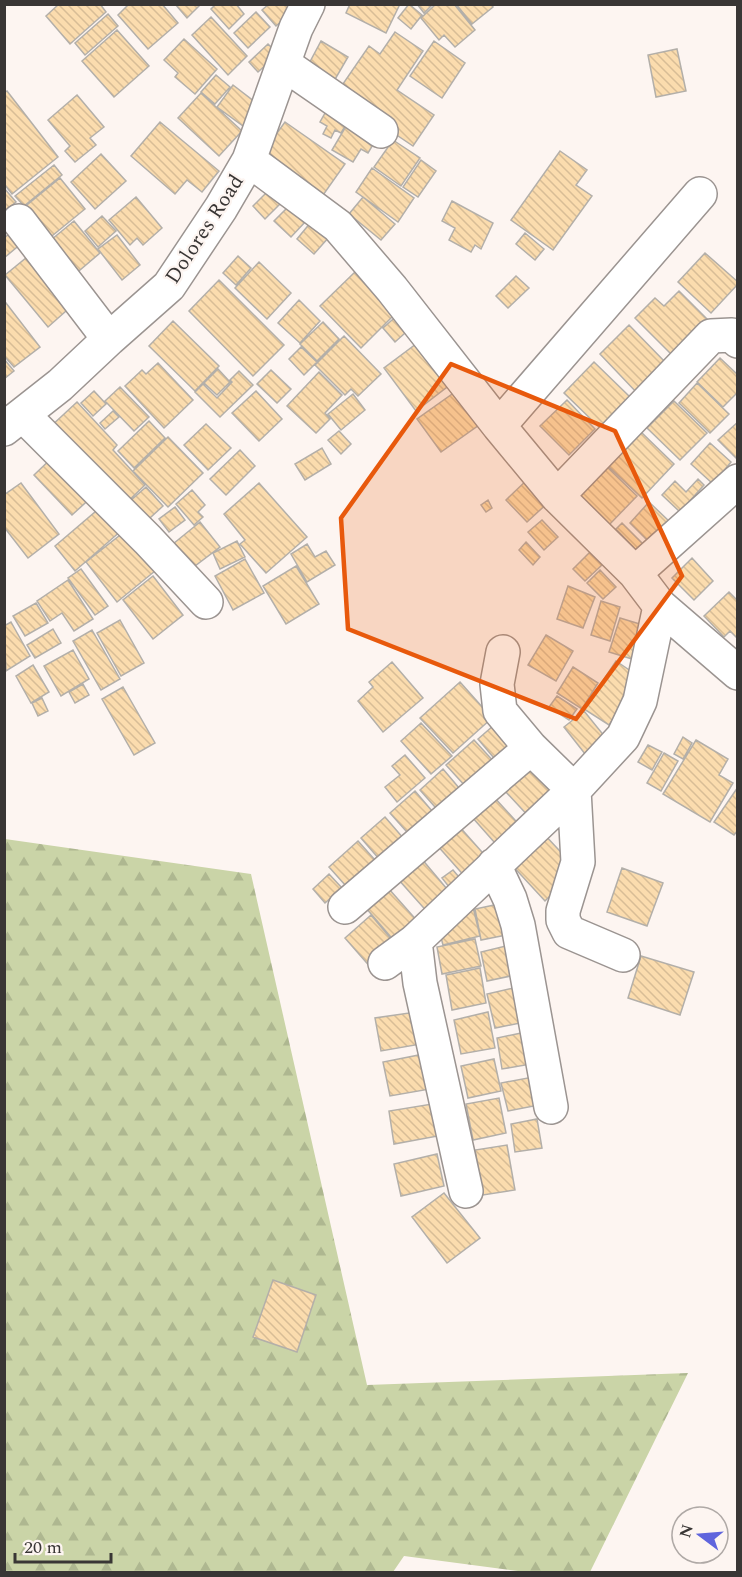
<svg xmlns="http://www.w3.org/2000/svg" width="742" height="1577" viewBox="0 0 742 1577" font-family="Spectral,serif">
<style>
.forest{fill:url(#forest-firs)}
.building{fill:url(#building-back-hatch);stroke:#b3afa9;stroke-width:1.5}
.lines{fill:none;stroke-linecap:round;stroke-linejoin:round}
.minor-casing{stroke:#9b9491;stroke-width:36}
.minor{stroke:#fff;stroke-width:33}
.marked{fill:#e8590c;fill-opacity:0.2;stroke:#e8590c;stroke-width:4.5;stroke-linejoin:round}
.labels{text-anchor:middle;stroke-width:4.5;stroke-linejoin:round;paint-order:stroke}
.street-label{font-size:21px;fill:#393635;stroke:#fdf5f1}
</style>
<defs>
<pattern id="forest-firs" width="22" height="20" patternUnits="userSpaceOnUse" patternTransform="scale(1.5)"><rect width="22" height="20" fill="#cad4a7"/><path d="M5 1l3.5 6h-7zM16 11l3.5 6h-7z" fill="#aeb790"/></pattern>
<pattern id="building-back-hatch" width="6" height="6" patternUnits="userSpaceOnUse" patternTransform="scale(1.5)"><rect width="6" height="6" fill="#fbdcae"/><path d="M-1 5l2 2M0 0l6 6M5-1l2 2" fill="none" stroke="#d8bd96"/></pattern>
</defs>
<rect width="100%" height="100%" fill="#fdf5f1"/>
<!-- forest -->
<path class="forest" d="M5,839L251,874L367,1385L688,1373L590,1572H526L404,1556L393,1572H5L4,1254L6,1251L4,1248Z"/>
<!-- building -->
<path class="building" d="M59,4H100L106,12L70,44L46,16Z
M129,4H162L178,23L148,49L118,15Z
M175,4H201L187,18Z
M216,4H236L244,14L229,29L211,9Z
M269,4H292L296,9L276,26L262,10Z
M350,4H400L386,33L346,13Z
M409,4L422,15L411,29L398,18Z
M417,4H433L424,13Z
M436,4H454L475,30L455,47L444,35L439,40L421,18Z
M456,4H492L493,7L472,24Z
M256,12L270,27L248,48L234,33Z
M108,14L118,26L85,55L75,43Z
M211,17L247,56L228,75L192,35Z
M117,30L149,66L114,97L82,61Z
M395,32L423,51L397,90L434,115L413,146L336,94L369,46L380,54Z
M184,39L217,69L195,94L175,77L178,73L164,60Z
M321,41L348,57L330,88L304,73Z
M434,41L465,63L442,98L410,76Z
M268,44L278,54L258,72L249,62Z
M677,49L686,91L656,97L648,55Z
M216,75L230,87L215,104L201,92Z
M233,85L259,105L243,126L217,107Z
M7,91L58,157L12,194L4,184V93Z
M201,93L242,131L219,156L178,118Z
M77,95L104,127L90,138L96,145L75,162L65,151L70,146L48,120Z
M329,106L350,118L341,133L335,130L331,138L323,134L327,126L320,122Z
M352,116L380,133L368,153L361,149L353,162L332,150Z
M160,122L219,171L202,192L187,180L175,194L131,156Z
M285,122L345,164L321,198L261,155Z
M393,140L420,158L401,186L374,167Z
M560,151L587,170L576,185L592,196L553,250L511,220Z
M101,154L126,181L95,209L71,182Z
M421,160L436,171L418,197L403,187Z
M54,165L62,175L24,206L15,196Z
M372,168L414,198L398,222L356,192Z
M60,178L85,209L47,240L22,209Z
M273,186L285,199L265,219L253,206Z
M4,188L16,202L4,212Z
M136,197L162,228L143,245L137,238L130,245L109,220Z
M363,197L395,224L381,240L349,214Z
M452,201L493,223L481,249L475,245L471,252L449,240L455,228L442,221Z
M289,206L306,221L291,237L274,221Z
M102,216L116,231L98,247L85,231Z
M74,221L100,253L73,276L46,244Z
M311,222L329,237L314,254L297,239Z
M19,226L28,238L4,258V238Z
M525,233L544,249L535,260L516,244Z
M117,235L140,265L122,280L98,249Z
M32,253L74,304L48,327L5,275Z
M705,253L738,282V284L711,313L678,282Z
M238,256L251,268L236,285L223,273Z
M259,262L291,293L267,319L235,288Z
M357,270L397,312L361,348L320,306Z
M516,276L529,288L508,308L496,296Z
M219,280L284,345L253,376L189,311Z
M679,291L713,325L678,361L635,318L655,298L664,306Z
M299,300L320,321L300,343L278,323Z
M6,303L40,347L14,367L4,356V304Z
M401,312L414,325L395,342L383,328Z
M173,321L219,366L195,391L149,346Z
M323,322L339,339L317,361L300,344Z
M629,325L667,364L638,394L600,354Z
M344,336L381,374L358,396L351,389L345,395L315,365Z
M420,341L451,384L416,411L384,368Z
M301,347L317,362L304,375L289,359Z
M720,358L738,375V392L723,407L697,382Z
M4,359L14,371L4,379Z
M594,362L630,397L600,428L564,393Z
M158,363L193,400L164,428L125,386L142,370L146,374Z
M218,369L230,382L217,395L204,383Z
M271,370L291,389L277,403L257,384Z
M239,371L253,385L220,417L195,392L203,384L217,398L232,382L230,380Z
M319,372L342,395L325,413L330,419L316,433L287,406Z
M697,383L729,414L710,433L679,403Z
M120,387L149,417L134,431L105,401Z
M94,391L106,404L93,416L81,403Z
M256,391L282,419L259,441L232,413Z
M455,392L479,425L441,452L417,419Z
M353,394L365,410L341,430L328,414Z
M567,400L595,429L569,455L540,426Z
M674,401L707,433L680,460L647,428Z
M77,402L117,445L113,450L145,485L122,507L49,428Z
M113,411L119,417L105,429L100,423Z
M149,421L165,438L134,468L118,451Z
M738,422V460L718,440Z
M206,424L231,448L208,470L184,445Z
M339,431L351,444L341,454L328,440Z
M640,431L674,464L642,498L607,465Z
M168,437L203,473L168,507L133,471Z
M710,443L731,462L713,484L691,464Z
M322,448L331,464L305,480L295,464Z
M240,450L255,466L226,495L210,479Z
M57,453L95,494L72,515L34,475Z
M605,465L637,496L608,526L576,495Z
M531,476L552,499L527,522L506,500Z
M698,479L704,485L680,512L662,495L675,481L686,492Z
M21,483L59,534L28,558L4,527V495Z
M259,483L307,537L266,573L240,544L245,540L224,514Z
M146,487L163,506L139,528L121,509Z
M192,490L205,505L198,512L203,517L194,525L176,504Z
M488,500L492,508L486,512L481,505Z
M649,502L671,523L657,538L653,534L647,540L630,523Z
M102,506L122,530L75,571L55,546Z
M175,507L185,520L169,532L159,519Z
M542,520L558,537L544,550L528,532Z
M200,522L220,547L187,572L168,548Z
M622,523L646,547L639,553L616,529Z
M124,532L155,571L117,602L86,562Z
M237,541L245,557L220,569L213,553Z
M526,542L540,557L533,565L519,550Z
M307,544L315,557L326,551L335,565L307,582L291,554Z
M591,551L603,564L585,581L573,569Z
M692,558L713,581L694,600L672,578Z
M245,559L264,593L233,610L215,576Z
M296,566L319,604L286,624L263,586Z
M81,569L108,606L95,615L68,578Z
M600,570L616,587L603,599L587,583Z
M153,576L183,615L153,639L123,600Z
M68,580L93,619L74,631L62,613L50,621L37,601Z
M568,586L595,597L583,628L557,619Z
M729,592L738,601V635L736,637L730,631L724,637L704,616Z
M601,601L620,607L610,641L591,635Z
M36,603L48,623L25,636L13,616Z
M620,618L653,628L642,662L609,652Z
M120,620L144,663L121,676L97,633Z
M11,622L30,656L6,671L4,626Z
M53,629L61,643L35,658L27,645Z
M92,630L120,679L101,690L73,641Z
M546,635L573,651L556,681L528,665Z
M73,650L89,679L61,696L44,666Z
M616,661L641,678L609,725L584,709Z
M392,662L423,698L383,732L358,701L373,687L369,682Z
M33,665L49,692L31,703L16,676Z
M573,667L598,683L582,709L557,693Z
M460,682L492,718L453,753L420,718Z
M83,684L89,695L75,703L69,692Z
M123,687L155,743L134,755L102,699Z
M557,696L577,709L569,720L549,707Z
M42,698L48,711L38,716L32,703Z
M584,711L610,743L589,759L564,727Z
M501,719L523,744L499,764L478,739Z
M421,723L452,756L431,774L401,741Z
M683,737L692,743L683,759L674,754Z
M474,740L496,764L467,788L446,765Z
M696,740L728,759L719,775L733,783L710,822L663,794Z
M648,745L662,752L652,770L638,762Z
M664,753L678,761L661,791L647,783Z
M405,755L425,778L397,802L385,787L400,775L392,766Z
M534,765L561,794L532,820L505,791Z
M443,769L465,795L442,815L420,790Z
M738,787V830L734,835L714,822Z
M415,791L438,818L414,840L390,813Z
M493,796L524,830L502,851L472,817Z
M385,817L410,846L386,867L361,838Z
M458,825L489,860L467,879L436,844Z
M542,832L572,864L569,877L545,901L510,863Z
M358,841L383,869L354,895L329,867Z
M421,858L452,895L430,915L398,879Z
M622,868L663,883L647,926L607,912Z
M453,870L464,883L453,892L442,878Z
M329,874L342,888L325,903L313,889Z
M389,889L419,923L396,943L366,908Z
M504,903L511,934L481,940L475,909Z
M473,907L480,936L443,945L438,926Z
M371,915L398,947L372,969L345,938Z
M475,939L481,966L442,974L437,947Z
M514,944L520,974L487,981L481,952Z
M641,956L694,972L680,1015L628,998Z
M480,968L486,1003L452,1010L446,975Z
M522,986L530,1021L495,1028L487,994Z
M416,1012L421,1044L381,1051L375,1018Z
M488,1012L495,1048L461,1054L454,1020Z
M531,1031L537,1063L502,1069L497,1038Z
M424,1054L430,1089L390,1096L383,1062Z
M494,1059L501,1091L468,1098L461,1066Z
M533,1077L539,1105L508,1111L501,1083Z
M499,1098L506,1133L473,1140L466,1104Z
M432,1104L438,1136L394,1144L389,1111Z
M537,1119L542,1148L515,1152L511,1124Z
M507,1145L515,1190L483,1195L475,1150Z
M437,1154L444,1186L401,1196L394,1164Z
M444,1193L480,1238L447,1263L412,1217Z
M273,1280L316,1295L297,1352L253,1337Z"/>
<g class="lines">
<!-- minor casing -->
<g class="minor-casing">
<path id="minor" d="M284,64L381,131
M249,160L338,226L392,289L499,426L557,496L635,573L660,606L738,673
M19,221L109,339
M23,415L148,540L206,602
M499,426L700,194
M4,429L60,385L109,339L169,286L221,208L249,160L296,28L308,4
M557,496L711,336L732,335L738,341
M635,573L738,481
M503,652L497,684L500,711L531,748L574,790L578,862L563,911V920L569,932L623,955
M494,865L510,899L518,925L551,1107
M345,907L531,748
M415,941L420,983L466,1191
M385,963L415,941L574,790L623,737L640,701L660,606"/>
</g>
<!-- minor -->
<use href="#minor" class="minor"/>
</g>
<!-- marked area -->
<path class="marked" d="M451,364L615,431L682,576L576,719L348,629L341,518Z"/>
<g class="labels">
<!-- street labels -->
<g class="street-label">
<text transform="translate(204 229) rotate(-57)" y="7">Dolores Road</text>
</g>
</g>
<!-- border -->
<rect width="742" height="1577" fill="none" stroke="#393635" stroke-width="12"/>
<!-- north arrow -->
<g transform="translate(700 1535) rotate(286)"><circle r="28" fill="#fdf5f1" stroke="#afa9a6" stroke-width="1.5"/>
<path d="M0-4.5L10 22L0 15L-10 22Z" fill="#5f64dd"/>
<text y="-9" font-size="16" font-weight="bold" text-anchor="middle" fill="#393635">N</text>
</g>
<!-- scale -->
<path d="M15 1553v9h96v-9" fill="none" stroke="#393635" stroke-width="3"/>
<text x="24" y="1553" font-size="18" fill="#393635" stroke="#fdf5f1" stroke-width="4.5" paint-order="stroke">20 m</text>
</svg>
